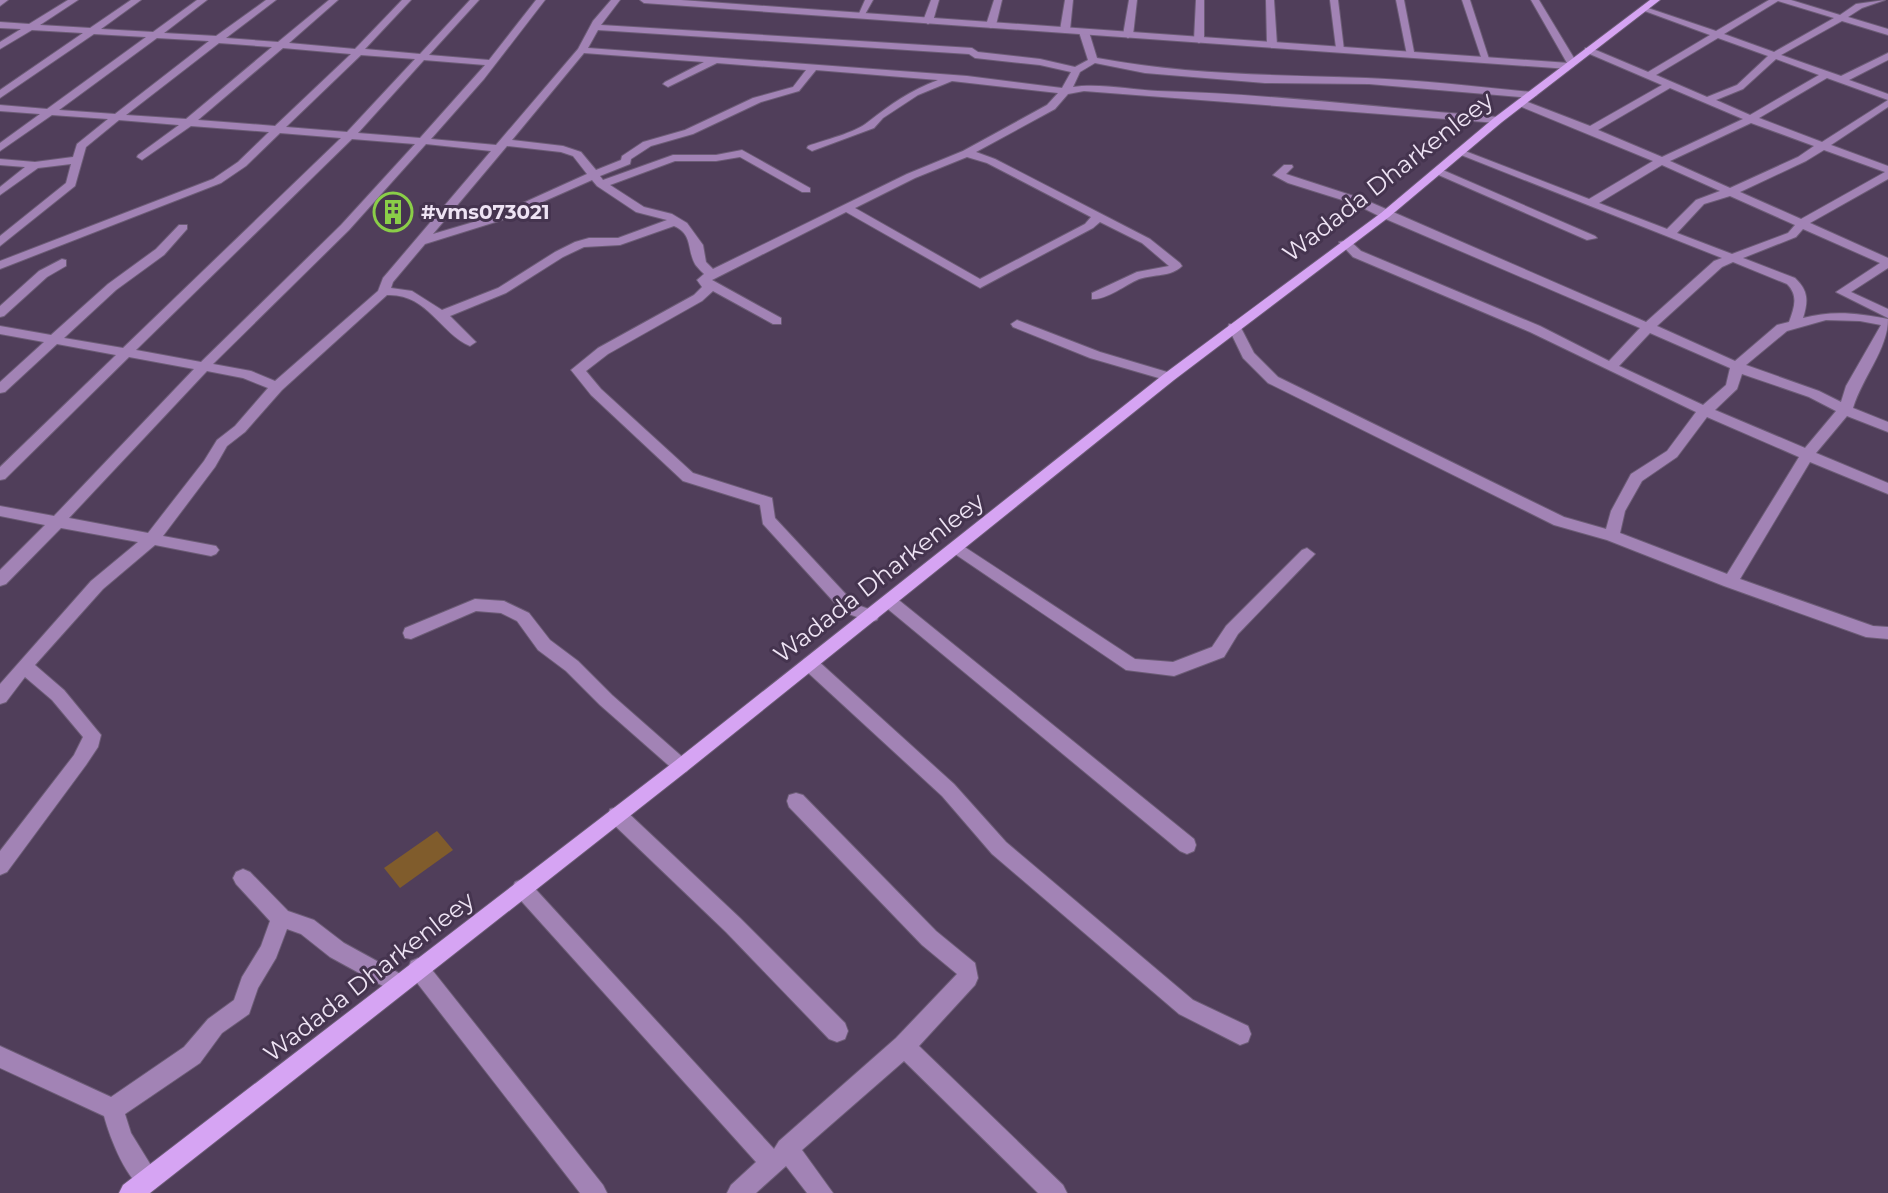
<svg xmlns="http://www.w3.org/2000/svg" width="1888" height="1193" viewBox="0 0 1888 1193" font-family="Montserrat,sans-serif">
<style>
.green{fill:#805c2c}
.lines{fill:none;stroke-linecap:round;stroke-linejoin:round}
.minor-casing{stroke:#6c5c76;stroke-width:2}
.tertiary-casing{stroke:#6c5c76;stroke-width:2}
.secondary-casing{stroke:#6c5c76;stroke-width:2}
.minor{fill:#a283b5;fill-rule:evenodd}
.tertiary{fill:#a283b5;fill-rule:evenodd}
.secondary{fill:#d6a4f3;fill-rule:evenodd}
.wall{fill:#654d60}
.shaded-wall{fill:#523e4e}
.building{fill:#755970;stroke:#523e4e;stroke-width:2}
.labels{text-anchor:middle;stroke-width:6;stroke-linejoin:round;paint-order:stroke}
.far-poi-label{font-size:20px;font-weight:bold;fill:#eee3f4;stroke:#45344f;text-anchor:start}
.street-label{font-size:24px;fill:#eee3f4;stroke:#45344f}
</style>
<rect width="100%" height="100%" fill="#503e5a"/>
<!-- green -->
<path class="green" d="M437,831L453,850L400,888L384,868Z"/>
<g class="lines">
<!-- minor casing -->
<g class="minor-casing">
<path id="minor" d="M0,0H8L0,6Z
M68,0H78L40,25L90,28L131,0H141L101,29L153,32L197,0H207L164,33L216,36L266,0H276L226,38L278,42L329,0H338L289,43L355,49L402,0H411L365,49L420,54L470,0H479L429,55L489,60L536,0H545L484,79L431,139L496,145L578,49L593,21L611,0H620L601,25L972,48L978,52L1040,59L1075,67L1088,60L1079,32L1084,29L1089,32L1097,58C1188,75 1275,75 1366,78C1422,80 1477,87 1532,92L1537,95L1532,98L1369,84L1265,83L1145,73L1095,63L1080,72L1073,87C1099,83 1132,90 1158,91C1271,94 1385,108 1498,117L1503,120L1498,123L1084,91L1068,94L1055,109L976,152L995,159L1150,239L1180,263L1182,266C1171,277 1154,274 1139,279C1125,285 1107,300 1092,299V293L1137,272L1169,266L1142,243L1100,222L1093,228L980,288L846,212L712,280L781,318V324H773L713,291L702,301L608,354L586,371L601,389L693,473L772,498L775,518L855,604L877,612L879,616L877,620L871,622L843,612L763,524L760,505L683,481L591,395L571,370L598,348L694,295L702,287L697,280L704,274C703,273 696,266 695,264C687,250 693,234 674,226L620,245L584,247L563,257L506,293L450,316L476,342L470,346C441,334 427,293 387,295L282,390L245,432L227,446L215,467L163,536L216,546L219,550L216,554L211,556L155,545L103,589L35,665L64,690L101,735L98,747L86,765L7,872L0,875V851L74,755L83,737L52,700L25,677L6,702L0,704V684L91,581L138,542L61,528L6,584L0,586V570L45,525L0,516V506L54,516L194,369L129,357L5,479L0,480V467L116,355L57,344L5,392L0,393V382L44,342L0,334V326L51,335L108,284L156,249L179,225H187V229L164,255L116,290L64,338L123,348L341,138L280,133L246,166L221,183L0,269V261L213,179L238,162L269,132L191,126L142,160L137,157L138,155L179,125L119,120L86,147L75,186L0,246V236L66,183L71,164L38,168L0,195V187L25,167L0,165V159L35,162L73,157L77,144L108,119L52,115L0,151V143L40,114L0,111V105L47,109L146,37L94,34L0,98V90L83,33L32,30L0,49V42L21,29L0,28V22L29,24ZM598,30L969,54L975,58L1040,65L1071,72L1062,88L967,76L588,48ZM157,38L209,41L115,114L59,110ZM219,43L272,47L186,119L126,115ZM283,48L351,54L275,126L198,120ZM584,53L704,62L665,82L663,84L668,87L717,63L806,70L793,87L753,98L685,130L643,142L622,156L621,160L596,170L581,152L563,146L512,140ZM361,55L415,59L347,132L286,127ZM424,60L485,65L420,138L358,133ZM816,70L938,80C909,91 891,104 868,122C855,133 824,140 808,146L807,148L812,151L874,128L883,118L918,95L952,81L1058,93L1047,105L963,151L907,174L713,269L706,262L703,245L687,223L672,214L644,207L610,185L675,161H716L740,157L802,192H810V188L742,150L716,155H673L603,180L600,176L630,164L631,159L651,146L693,134L761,102L799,91ZM352,139L415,144L341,225L201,362L136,350ZM426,144L491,151L383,278L378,291L275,381L251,371L213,364L349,230ZM507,146L561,152L573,156L587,174L494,216L433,234ZM967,157L987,163L1091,217L1085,224L980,279L855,208L915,178ZM592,180L597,186L636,212L667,220L618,238H589L575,242L555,252L498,288L442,310L412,291L391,288L393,282L425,244L502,220ZM207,371L243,378L268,388L235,426L217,440L204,461L148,533L69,518Z
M865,0H873L863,18H857Z
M931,0H939L933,21L928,24L923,21Z
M994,0H1002L996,25L991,28L986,25Z
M1065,0H1073L1070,30L1065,33L1060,30Z
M1129,0H1137L1133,35L1128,38L1123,35Z
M1196,0H1204V40L1199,43L1194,40Z
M1266,0H1274L1277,45L1272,48L1267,45Z
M1330,0H1338L1344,50L1336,48Z
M1396,0H1404L1415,57L1407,55Z
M1462,0H1470L1490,62L1482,60Z
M1531,0H1539L1577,63L1575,65L1567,63Z
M1769,0H1791L1840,15L1856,4L1885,0L1862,8L1848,17L1888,29V35L1842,21L1781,55L1841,76L1888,53V60L1849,80L1888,94V107L1831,145L1888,166V179L1810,223L1888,258V268L1851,292L1888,309V318L1836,292L1880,263L1803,229L1796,237L1743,258L1795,278C1809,291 1808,302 1803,318C1832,310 1858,313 1888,319C1888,349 1862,378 1853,408L1888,422V432L1847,416L1816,453L1888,483V494L1810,462L1740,579L1873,626L1888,627V639L1866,637L1724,586L1607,540L1554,525L1268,383L1243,358L1228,327L1229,324H1239L1254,353L1278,377L1564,517L1606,529L1611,511L1631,474L1667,451L1696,412L1530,332L1353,257L1339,242L1349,240L1361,251L1540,326L1609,361L1640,328L1381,217L1355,204L1288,183L1273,175L1284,165H1292L1293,167L1286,174L1363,199L1646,322L1714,261L1722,258L1456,153L1465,151L1589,199L1653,161L1517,105V101H1525L1590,126L1662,85L1585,52V48H1591L1648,72L1710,35L1642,10V6L1716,31ZM1778,1L1834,18L1774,52L1724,34ZM1718,38L1768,56L1737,85L1707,97L1656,75ZM1776,59L1819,75L1750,115L1716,100L1743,89ZM1827,78L1888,100L1822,142L1759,118ZM1670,88L1743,119L1662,157L1598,130ZM1751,123L1814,146L1798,157L1730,188L1670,161ZM1824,150L1885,172L1801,219L1740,192L1806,161ZM1662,165L1720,191L1696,200L1667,229L1599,203ZM1730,196L1795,225L1788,233L1732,254L1677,233L1704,204ZM1733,262L1787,284C1799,296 1794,308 1789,322L1777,325L1735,361L1657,326L1722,267ZM1826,320L1860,321L1881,325L1846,386L1841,402L1819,391L1746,365L1787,331ZM1650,333L1730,368L1726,385L1703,405L1619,366ZM1742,374L1809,397L1836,411L1805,448L1715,410L1737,389ZM1707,417L1799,457L1727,574L1620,533L1625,511L1642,481L1677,457Z
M1438,168L1595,236L1597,238L1587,240L1434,173L1433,171Z
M62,259L66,260V266L47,277L4,316L0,317V306L39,271Z
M1017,320L1100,352L1174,374L1176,377L1169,381L1090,358L1013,327L1011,324Z
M957,542L1135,659L1173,662L1212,647L1226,626L1302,550L1307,548L1315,554L1238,634L1224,657L1174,676L1126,670L952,552L949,548Z
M889,595L895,597L1194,839L1196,845L1194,851L1187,854L1180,851L883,605L881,601L883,597Z
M475,599L504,601L529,613L550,640L578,661L612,695L687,761L690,766L687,771L681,774L675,771L600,705L566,671L538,650L517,621L501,613L476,611L411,639L405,638L403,633L405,628Z
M810,657L816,659L954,784L1006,842L1193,1000L1248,1026L1251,1034L1248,1042L1240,1045L1179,1014L992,854L942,796L804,669L802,664L804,659Z
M796,793L803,795L936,931L975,963L978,978L975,985L919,1046L1063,1185L1067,1193H1038L904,1061L802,1150L833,1193H807L786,1166L756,1193H727L731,1185L756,1162L515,894L512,888L515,882L522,879L529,882L774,1149L779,1141L896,1038L957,974L922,945L789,807L787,801L789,795Z
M617,807L624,809L740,918L845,1023L848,1031L845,1039L837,1042L829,1039L726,932L610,821L608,815L610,809Z
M243,869L250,872L288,911L314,920L344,943L406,977L409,984L406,991L399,994L392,991L330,957L301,934L287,929L276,958L258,988L249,1014L222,1033L200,1063L125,1114L131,1133L160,1180L156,1188L148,1192C127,1183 110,1138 104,1116L0,1068V1046L111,1097L184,1047L208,1019L234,1000L242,977L261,946L270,921L236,884L233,878L236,872Z
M418,958L425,961L603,1185L607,1193H580L411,975L408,968L411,961Z"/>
</g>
<!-- tertiary casing -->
<g class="tertiary-casing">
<path id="tertiary" d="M640,0H681L1569,63L1574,66L1569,69L644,3Z"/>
</g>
<!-- secondary casing -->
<g class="secondary-casing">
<path id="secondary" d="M1650,0H1660L1502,122L1389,217L1174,380L687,771L150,1193H119L123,1185L675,761L1164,374L1381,213L1494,118Z"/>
</g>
<!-- minor -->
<use href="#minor" class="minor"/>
<!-- tertiary -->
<use href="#tertiary" class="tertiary"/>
<!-- secondary -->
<use href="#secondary" class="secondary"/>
</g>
<!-- wall -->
<path class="wall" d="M403,197L406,205L396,217L381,216L378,208Z"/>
<!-- shaded-wall -->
<path class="shaded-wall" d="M403,197L406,205L396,217L393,209Z"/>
<!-- building -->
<path class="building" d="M388,196L403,197L393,209L378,208Z"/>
<!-- icons -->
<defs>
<g id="building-ring" transform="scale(2)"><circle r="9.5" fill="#45344f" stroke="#8ace48" stroke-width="1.5"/><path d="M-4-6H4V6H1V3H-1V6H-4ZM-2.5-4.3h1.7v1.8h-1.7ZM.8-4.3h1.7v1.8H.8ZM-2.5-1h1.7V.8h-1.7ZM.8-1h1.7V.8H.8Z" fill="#8ace48"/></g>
</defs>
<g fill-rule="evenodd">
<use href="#building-ring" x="393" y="212"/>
</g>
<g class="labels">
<!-- far-poi labels -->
<g class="far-poi-label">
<text x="421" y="219">#vms073021</text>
</g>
<!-- street labels -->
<g class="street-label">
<text transform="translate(1388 177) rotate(-38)" y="8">Wadada Dharkenleey</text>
<text transform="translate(879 578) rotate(-38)" y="8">Wadada Dharkenleey</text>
<text transform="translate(369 977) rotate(-38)" y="8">Wadada Dharkenleey</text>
</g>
</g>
</svg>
